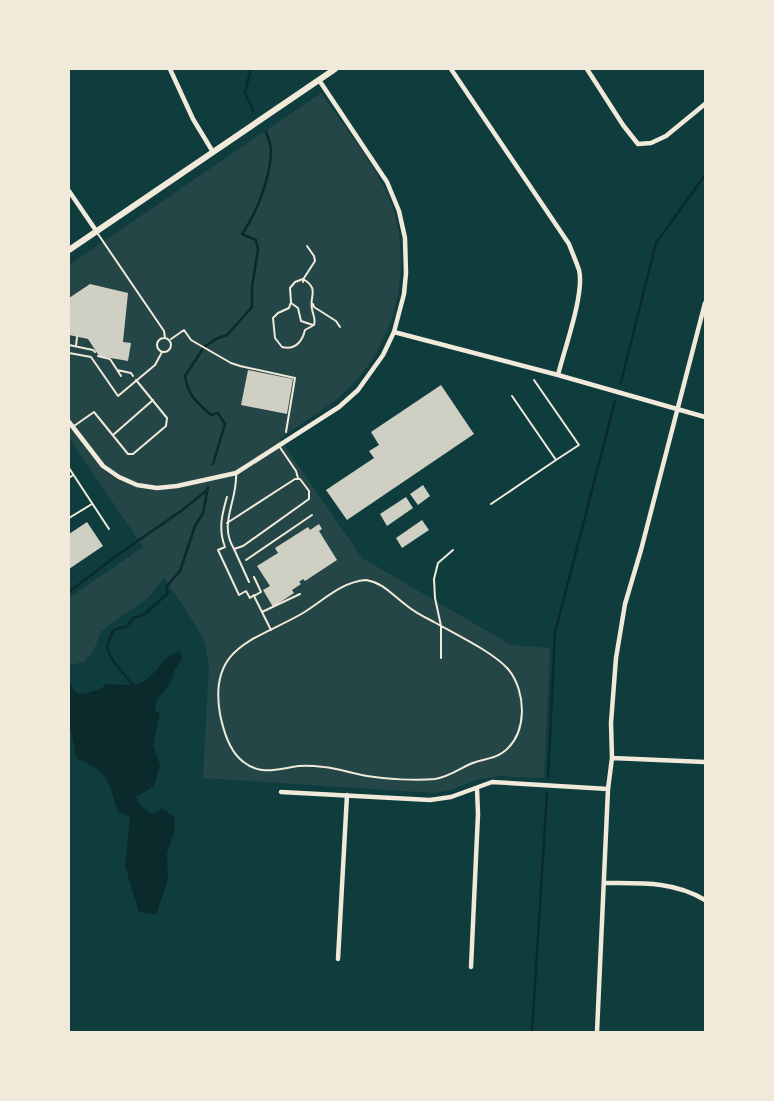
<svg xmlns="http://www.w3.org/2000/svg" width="774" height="1101" viewBox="0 0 774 1101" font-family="'PT Serif',serif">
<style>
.green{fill:#244646}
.water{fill:#0a2a2b}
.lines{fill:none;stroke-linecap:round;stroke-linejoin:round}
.stream{stroke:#0a2a2b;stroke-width:2.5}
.building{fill:#cfcfc3}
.path{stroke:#f1e9da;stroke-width:2}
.service{stroke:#f1e9da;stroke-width:2}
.minor{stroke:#f1e9da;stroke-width:4.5}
.secondary{stroke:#f1e9da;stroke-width:6}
</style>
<rect width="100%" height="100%" fill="#0f3d3e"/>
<!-- green -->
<path class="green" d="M321,93C343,126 381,171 393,208C412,270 396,341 350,387C330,408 303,421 280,439L362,558L511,645L550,648L544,778L499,776L476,780L451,790L434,793L203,778L209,665L205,643L193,621L164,578L148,598L112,623L101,632L93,652L84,662L69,665V598L143,547L69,438V265Z"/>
<!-- water -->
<path class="water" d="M180,652L182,658L175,669L172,680L156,702L155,711L160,713L153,746L160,765L154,786L136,797L141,806L152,814L162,808L174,817L175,829L167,854L168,879L156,915L139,912L125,866L130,817L118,812C108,780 109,772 76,758L71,730L69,728V680L73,689L78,694C89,692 99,692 106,684C117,684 133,687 143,682C157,675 163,653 180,652Z"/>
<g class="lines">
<!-- stream -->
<path class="stream" d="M251,69L245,92L253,111
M621,382L656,243L705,175
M213,464L225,424L218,413L211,415C197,402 188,396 185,376L204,347L216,339L227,335L252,307V287L258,249L256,240L242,234C257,213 271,176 271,150C271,144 268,138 266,132
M69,592L116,556L181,511L206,491
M132,684L113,661L107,648C111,635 110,628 126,627L134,618L145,614L168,593L166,587L180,571L195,526L203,513L208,487
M548,777L555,633L615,401
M532,1032L547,793"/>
</g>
<!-- building -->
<path class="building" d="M90,284L128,293L123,342L131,343L128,361L99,356L88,339L69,335V298Z
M248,370L293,379L287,414L241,405Z
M441,385L474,434L347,520L326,490L374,458L369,451L379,445L371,432Z
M423,485L430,496L418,505L410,494Z
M406,497L413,508L387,526L380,514Z
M422,520L429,530L402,548L396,538Z
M87,522L103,546L69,569V534Z
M319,524L322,529L319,531L337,560L305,581L303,579L299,582L301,584L292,590L294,593L273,607L263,590L270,586L257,566L278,553L275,548L308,527L310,530Z"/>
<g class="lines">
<!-- path -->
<path class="path" d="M303,279C320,289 309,296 312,309C313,315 316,319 314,325L305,330C302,342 295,350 282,347L275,338L273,318L278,313L289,308L291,302L290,288L295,282Z
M303,282L304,278L315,261L314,256L307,246
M291,303L298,308L301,321L313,325
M313,304L314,307L336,321L340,327
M171,339L184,330L191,340L231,363L240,366L295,378L286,432
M69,345L93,350L95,352
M76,346L77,337
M98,356L110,359L121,376
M117,370L131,373L133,376
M227,497C222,514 218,529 225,547L218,550L239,595L246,591L250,598L254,595
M246,560L312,515
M254,577L261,592L254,596L271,630
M366,580C384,583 392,595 406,605C414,612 424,617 434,622C455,634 493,652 508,669C527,692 528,735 502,753C492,760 480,759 468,765C458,770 448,777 435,779C417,781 385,779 367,776C352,774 338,768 324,767C316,766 307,765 299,766C276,769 258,777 239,758C228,747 223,729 220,714C208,645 257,640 303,613C324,600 341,582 366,580Z
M262,612L300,594
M441,658V626L435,598L434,579L438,563L453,550"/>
<!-- service -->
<path class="service" d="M98,234L164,331L165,338
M157 345a7 7 0 1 1 14 0a7 7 0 1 1-14 0Z
M69,353L91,357L118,396L155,365L162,352
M512,396L556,460L579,445L534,380
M74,426L94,412L128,454H133L166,426L167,418L136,380
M113,435L153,400
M279,446L296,471L298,478
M69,468L109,529
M69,478L73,475
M491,504L556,460
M69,518L92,504
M227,523L295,479H300L309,491V499L243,546L234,549C218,523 238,501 236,473
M234,549L249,582"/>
<!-- minor -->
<path class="minor" d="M170,69L193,119L213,152
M451,69L569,244C572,252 576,261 579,270C585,293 564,350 558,375
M587,69L623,125L638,144L651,143L666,136L705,104
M319,80L387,182L399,211L405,238L406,273L404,294L394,332L558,375L705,417
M69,191L97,232
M69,422L103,466L119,477L137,485L157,488L177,486L236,473L339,407L358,390L383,355L394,332
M612,758L705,762
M281,792L430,800L451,797L492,782L608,789
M605,883C640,883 674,881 705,900
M338,959L347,795
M471,967L478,814L477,789
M597,1032L608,789L612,758L611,723L616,658L625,604L641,550L705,303"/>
<!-- secondary -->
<path class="secondary" d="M69,250L335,69"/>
</g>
<!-- border -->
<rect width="774" height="1101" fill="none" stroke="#f1e9da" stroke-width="140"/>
</svg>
